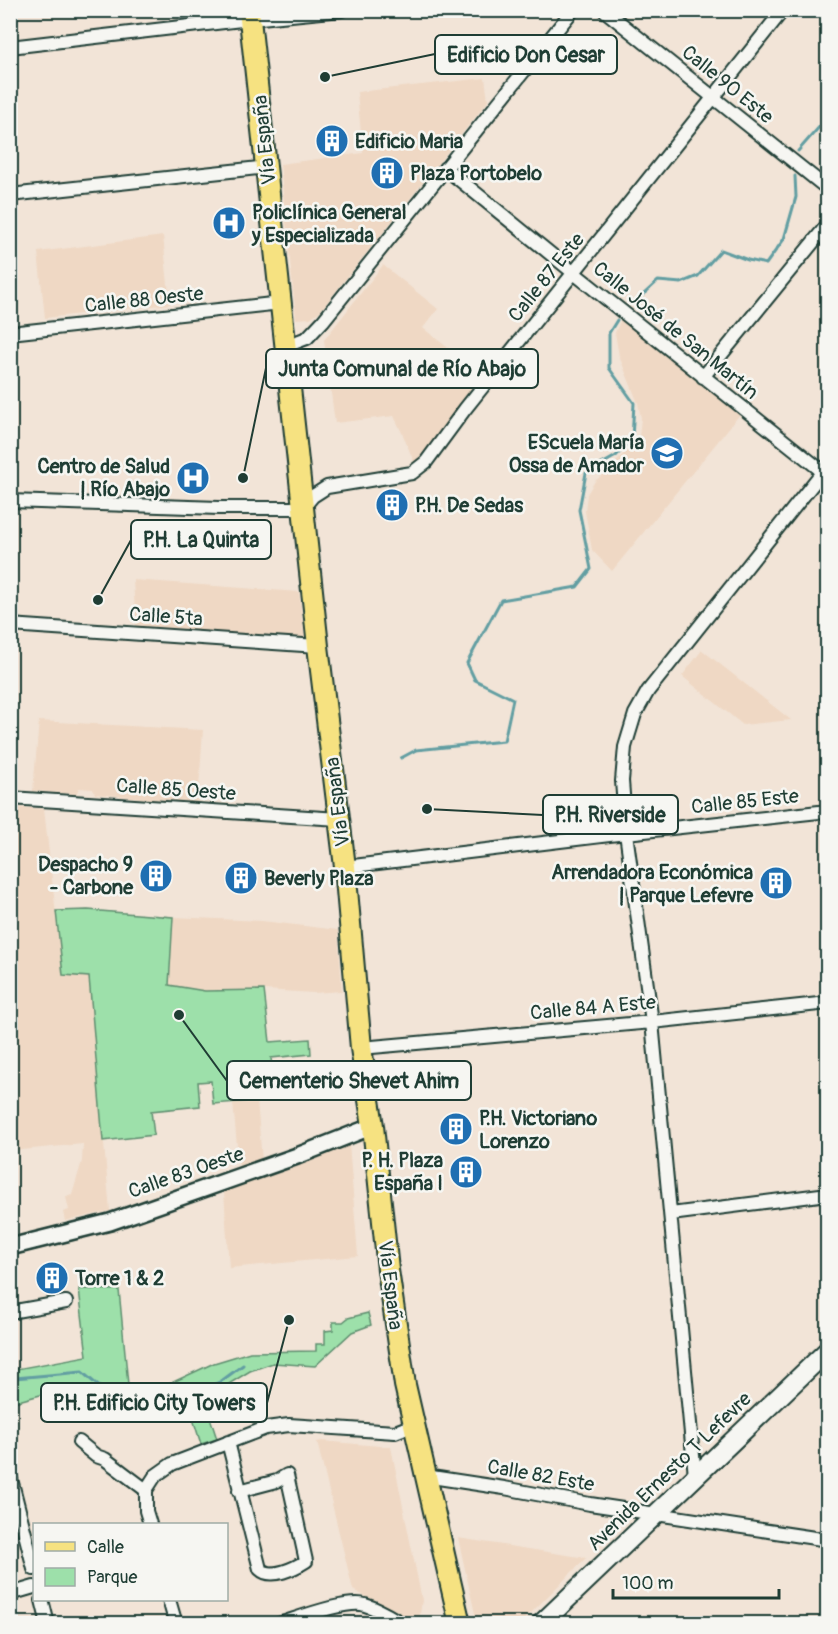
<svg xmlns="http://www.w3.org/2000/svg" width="838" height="1634" viewBox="0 0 838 1634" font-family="Pangolin,sans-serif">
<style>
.built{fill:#efd8c4}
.green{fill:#9de0aa;stroke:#5e8e6f;stroke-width:1.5}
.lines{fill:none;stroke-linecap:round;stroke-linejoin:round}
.stream{stroke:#629ea2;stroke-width:3}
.minor-casing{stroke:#1f3d34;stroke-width:16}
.tertiary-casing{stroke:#1f3d34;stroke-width:20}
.secondary-casing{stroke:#1f3d34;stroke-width:22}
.primary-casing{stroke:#1f3d34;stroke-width:24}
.minor{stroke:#f6f6f2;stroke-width:12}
.tertiary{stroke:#f6f6f2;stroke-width:15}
.secondary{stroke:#f6f6f2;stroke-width:18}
.primary{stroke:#f6e281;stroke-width:20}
.labels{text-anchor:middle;stroke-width:5;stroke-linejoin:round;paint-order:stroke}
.street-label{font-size:20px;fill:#1f3d34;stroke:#f6f6f2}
.poi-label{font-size:20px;font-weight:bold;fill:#1f3d34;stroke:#f6f6f2;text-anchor:start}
.leader{fill:none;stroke:#1f3d34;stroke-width:2}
.callout-dot{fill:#1f3d34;stroke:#f6f6f2;stroke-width:2}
.callout{fill:#f6f6f2;stroke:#1f3d34;stroke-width:2}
.callout-label{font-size:21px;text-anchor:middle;font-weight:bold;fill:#1f3d34}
</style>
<rect width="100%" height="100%" fill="#f2e4d7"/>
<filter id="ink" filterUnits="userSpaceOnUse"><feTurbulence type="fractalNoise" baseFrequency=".0167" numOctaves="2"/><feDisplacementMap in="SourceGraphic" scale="12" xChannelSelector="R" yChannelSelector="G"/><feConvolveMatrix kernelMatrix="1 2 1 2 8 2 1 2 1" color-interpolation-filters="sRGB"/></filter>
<g filter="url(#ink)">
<!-- built -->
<path class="built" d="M485,78L488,101L320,311L310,318L296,319L280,164L363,153L357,92Z
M163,236L170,304L45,318L38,252Z
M383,265L438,309L423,328L484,377L426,455L414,462L403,435L394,416L335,423L324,340Z
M621,319L741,413L612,571L592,550L585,511L587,494L595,481L610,469L639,437L641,418L638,403L619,356L615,333Z
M133,580L299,592L305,637L296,638L136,629Z
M702,650L791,720L743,725L682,676Z
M39,721L203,730L198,803L95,794L93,789L79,788L76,794L33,791Z
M10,807L44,809L63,975L89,976L110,1211L65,1221L63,1212L69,1210L66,1197L72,1195L82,1161L83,1144L11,1151Z
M173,917L262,921L338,930L342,991L314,993L264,990L205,991L169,985Z
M257,1100L262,1161L239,1169L233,1102Z
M349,1144L358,1256L229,1268L224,1192L225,1189L229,1186Z
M322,1441L391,1447L422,1600L419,1622L406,1618L353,1590L317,1442Z
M458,1538L586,1558L521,1623H477Z"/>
<!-- green -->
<path class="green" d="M88,910L173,917L169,985L205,991L264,990L270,1042L310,1039L311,1054L271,1058L276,1099L213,1104L211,1081L198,1082L200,1106L151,1111L154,1135L103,1141L89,977L63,975L56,911Z
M79,1289L119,1290L129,1395L139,1398L214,1363L250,1352L316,1351V1344H325V1331L333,1330V1322H343L348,1318L368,1313L371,1325L352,1332L315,1366L273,1363L250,1371L204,1399L217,1439L201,1444L189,1406L158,1415L100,1403L61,1410L55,1391L11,1403V1370L87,1356Z"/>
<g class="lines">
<!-- stream -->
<path class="stream" d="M798,151L828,117
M634,303L658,281L681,283L698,276L721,250L748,260L766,264L784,239L796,197L795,176
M401,758L416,750L504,741L513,699L475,680L467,663L501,600L577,587L591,569L579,510L586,473L616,456L632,439L634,403L609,368V333L617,320
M10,1381L15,1378L82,1372L103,1390L138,1403L164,1405L220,1382L243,1365"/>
<!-- minor casing -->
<g class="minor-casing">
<path id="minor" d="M604,10L828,189
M10,47L250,19L342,10
M445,168L574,273L827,475
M10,195L267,167
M10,333L281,303
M286,346L307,338L323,321L573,10
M703,377L828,224
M10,501L219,508H303L313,496L327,487L412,473L426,462L465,409L783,10
M10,625L318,646
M10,798L339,819
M345,867L626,833L828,811
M361,1048L652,1022L828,1003
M671,1214L828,1194
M10,1312L66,1302
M79,1442L96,1456L105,1459L146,1490
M228,1442L260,1569C271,1580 295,1568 306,1561L287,1475L277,1481L239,1491
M10,1475L34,1569
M425,1476L504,1488L590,1504L828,1540
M695,1476L652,1022L626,833L622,781L625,747L635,714L648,691L828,465
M146,1490L155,1476L172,1464L266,1428L289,1425L395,1432L413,1425
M146,1490V1511L150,1524
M10,1594L34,1587
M42,1600L48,1624
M169,1600L176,1624
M279,1624C298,1618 348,1599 365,1605C379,1609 391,1617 403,1624"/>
</g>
<!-- tertiary casing -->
<g class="tertiary-casing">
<path id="tertiary" d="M10,1247L110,1222L297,1156L373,1126"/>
</g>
<!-- secondary casing -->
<g class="secondary-casing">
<path id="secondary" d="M541,1624L828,1350"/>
</g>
<!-- primary casing -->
<g class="primary-casing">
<path id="primary" d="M249,10L318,646L345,867L361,1048L373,1126L388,1270L405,1385L460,1624"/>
</g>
<!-- minor -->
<use href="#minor" class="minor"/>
<!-- tertiary -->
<use href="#tertiary" class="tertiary"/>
<!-- secondary -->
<use href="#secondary" class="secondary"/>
<!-- primary -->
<use href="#primary" class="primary"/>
</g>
</g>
<!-- icons -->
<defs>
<g id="building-disc" transform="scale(1.725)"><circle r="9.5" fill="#1f6fb2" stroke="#f6f6f2"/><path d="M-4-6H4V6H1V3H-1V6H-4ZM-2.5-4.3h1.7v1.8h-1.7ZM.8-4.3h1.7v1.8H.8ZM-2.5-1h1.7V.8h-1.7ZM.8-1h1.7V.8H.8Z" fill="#fff"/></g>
<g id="hospital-disc" transform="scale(1.725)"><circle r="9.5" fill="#1f6fb2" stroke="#f6f6f2"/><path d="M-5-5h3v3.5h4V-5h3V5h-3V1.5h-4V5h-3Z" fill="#fff"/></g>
<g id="school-disc" transform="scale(1.725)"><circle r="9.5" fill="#1f6fb2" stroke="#f6f6f2"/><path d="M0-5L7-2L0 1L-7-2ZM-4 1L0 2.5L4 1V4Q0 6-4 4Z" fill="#fff"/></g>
</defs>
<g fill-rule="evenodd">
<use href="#building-disc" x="332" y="141"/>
<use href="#building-disc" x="387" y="173"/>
<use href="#hospital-disc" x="229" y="223"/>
<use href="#school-disc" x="667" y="453"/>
<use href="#hospital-disc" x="193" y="478"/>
<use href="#building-disc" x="392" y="505"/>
<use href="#building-disc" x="156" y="876"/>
<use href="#building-disc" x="241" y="878"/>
<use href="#building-disc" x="776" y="883"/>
<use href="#building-disc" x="456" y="1129"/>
<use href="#building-disc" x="466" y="1172"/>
<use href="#building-disc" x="52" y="1278"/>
</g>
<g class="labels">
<!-- street labels -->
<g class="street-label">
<text transform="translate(728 84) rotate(39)" y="7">Calle 90 Este</text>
<text transform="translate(264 140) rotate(-96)" y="7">Vía España</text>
<text transform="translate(546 277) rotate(-51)" y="7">Calle 87 Este</text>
<text transform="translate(144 299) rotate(-6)" y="7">Calle 88 Oeste</text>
<text transform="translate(676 330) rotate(39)" y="7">Calle José de San Martín</text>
<text transform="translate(166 616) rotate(4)" y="7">Calle 5ta</text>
<text transform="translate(176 789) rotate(4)" y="7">Calle 85 Oeste</text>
<text transform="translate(745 801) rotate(-6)" y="7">Calle 85 Este</text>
<text transform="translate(337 802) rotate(-97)" y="7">Vía España</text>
<text transform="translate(593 1007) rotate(-5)" y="7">Calle 84 A Este</text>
<text transform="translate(186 1172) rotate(-19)" y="7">Calle 83 Oeste</text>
<text transform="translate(391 1285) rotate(83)" y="7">Vía España</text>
<text transform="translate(669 1471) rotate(-44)" y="7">Avenida Ernesto T Lefevre</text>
<text transform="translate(541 1475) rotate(10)" y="7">Calle 82 Este</text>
</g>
<!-- poi labels -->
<g class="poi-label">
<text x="355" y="148">Edificio Maria</text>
<text x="410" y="180">Plaza Portobelo</text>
<text x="252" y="219">Policlínica General<tspan x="252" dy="23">y Especializada</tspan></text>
<text x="644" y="449" text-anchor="end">EScuela María<tspan x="644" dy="23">Ossa de Amador</tspan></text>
<text x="170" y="473" text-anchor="end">Centro de Salud<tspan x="170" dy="23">| Río Abajo</tspan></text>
<text x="415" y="512">P.H. De Sedas</text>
<text x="133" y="871" text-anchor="end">Despacho 9<tspan x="133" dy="23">- Carbone</tspan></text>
<text x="753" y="879" text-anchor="end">Arrendadora Económica<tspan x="753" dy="23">| Parque Lefevre</tspan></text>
<text x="264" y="885">Beverly Plaza</text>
<text x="479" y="1125">P.H. Victoriano<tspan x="479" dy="23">Lorenzo</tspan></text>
<text x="443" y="1167" text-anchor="end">P. H. Plaza<tspan x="443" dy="23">España I</tspan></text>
<text x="75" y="1285">Torre 1 &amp; 2</text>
</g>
</g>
<!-- callouts -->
<path class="leader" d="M325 77L435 54M243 478L266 368M98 600L131 540M427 809L543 815M179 1015L227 1081M289 1320L267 1403"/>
<g class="callout-dot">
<circle cx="325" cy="77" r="6"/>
<circle cx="243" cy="478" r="6"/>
<circle cx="98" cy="600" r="6"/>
<circle cx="427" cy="809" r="6"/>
<circle cx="179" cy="1015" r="6"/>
<circle cx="289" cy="1320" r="6"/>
</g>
<g class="callout">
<rect x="435" y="35" width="182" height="39" rx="6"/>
<rect x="266" y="349" width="272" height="39" rx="6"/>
<rect x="131" y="520" width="140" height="39" rx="6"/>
<rect x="543" y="795" width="135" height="39" rx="6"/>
<rect x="227" y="1061" width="244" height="39" rx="6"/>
<rect x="41" y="1383" width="226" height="39" rx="6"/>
</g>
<g class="callout-label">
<text x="526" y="62">Edificio Don Cesar</text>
<text x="402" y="376">Junta Comunal de Río Abajo</text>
<text x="201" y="547">P.H. La Quinta</text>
<text x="610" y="822">P.H. Riverside</text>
<text x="349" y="1088">Cementerio Shevet Ahim</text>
<text x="154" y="1410">P.H. Edificio City Towers</text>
</g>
<!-- margin -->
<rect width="838" height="1634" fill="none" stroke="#f6f6f2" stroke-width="36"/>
<rect x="18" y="18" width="802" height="1598" fill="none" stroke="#1f3d34" stroke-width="2" filter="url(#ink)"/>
<!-- legend -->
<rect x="33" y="1523" width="195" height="78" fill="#f6f6f2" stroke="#a0aca6" stroke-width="1.5"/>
<rect x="45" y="1542" width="30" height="9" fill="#f6e281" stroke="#a0aca6" stroke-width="1.5"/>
<text x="87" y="1553" font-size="18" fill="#1f3d34">Calle</text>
<rect x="45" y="1568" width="30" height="18" fill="#9de0aa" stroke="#a0aca6" stroke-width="1.5"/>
<text x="87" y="1583" font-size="18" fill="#1f3d34">Parque</text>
<!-- scale -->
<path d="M613 1589v9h166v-9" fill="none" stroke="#1f3d34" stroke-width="3"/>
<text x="622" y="1589" font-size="18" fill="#1f3d34" stroke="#f6f6f2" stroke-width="4.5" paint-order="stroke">100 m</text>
</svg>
